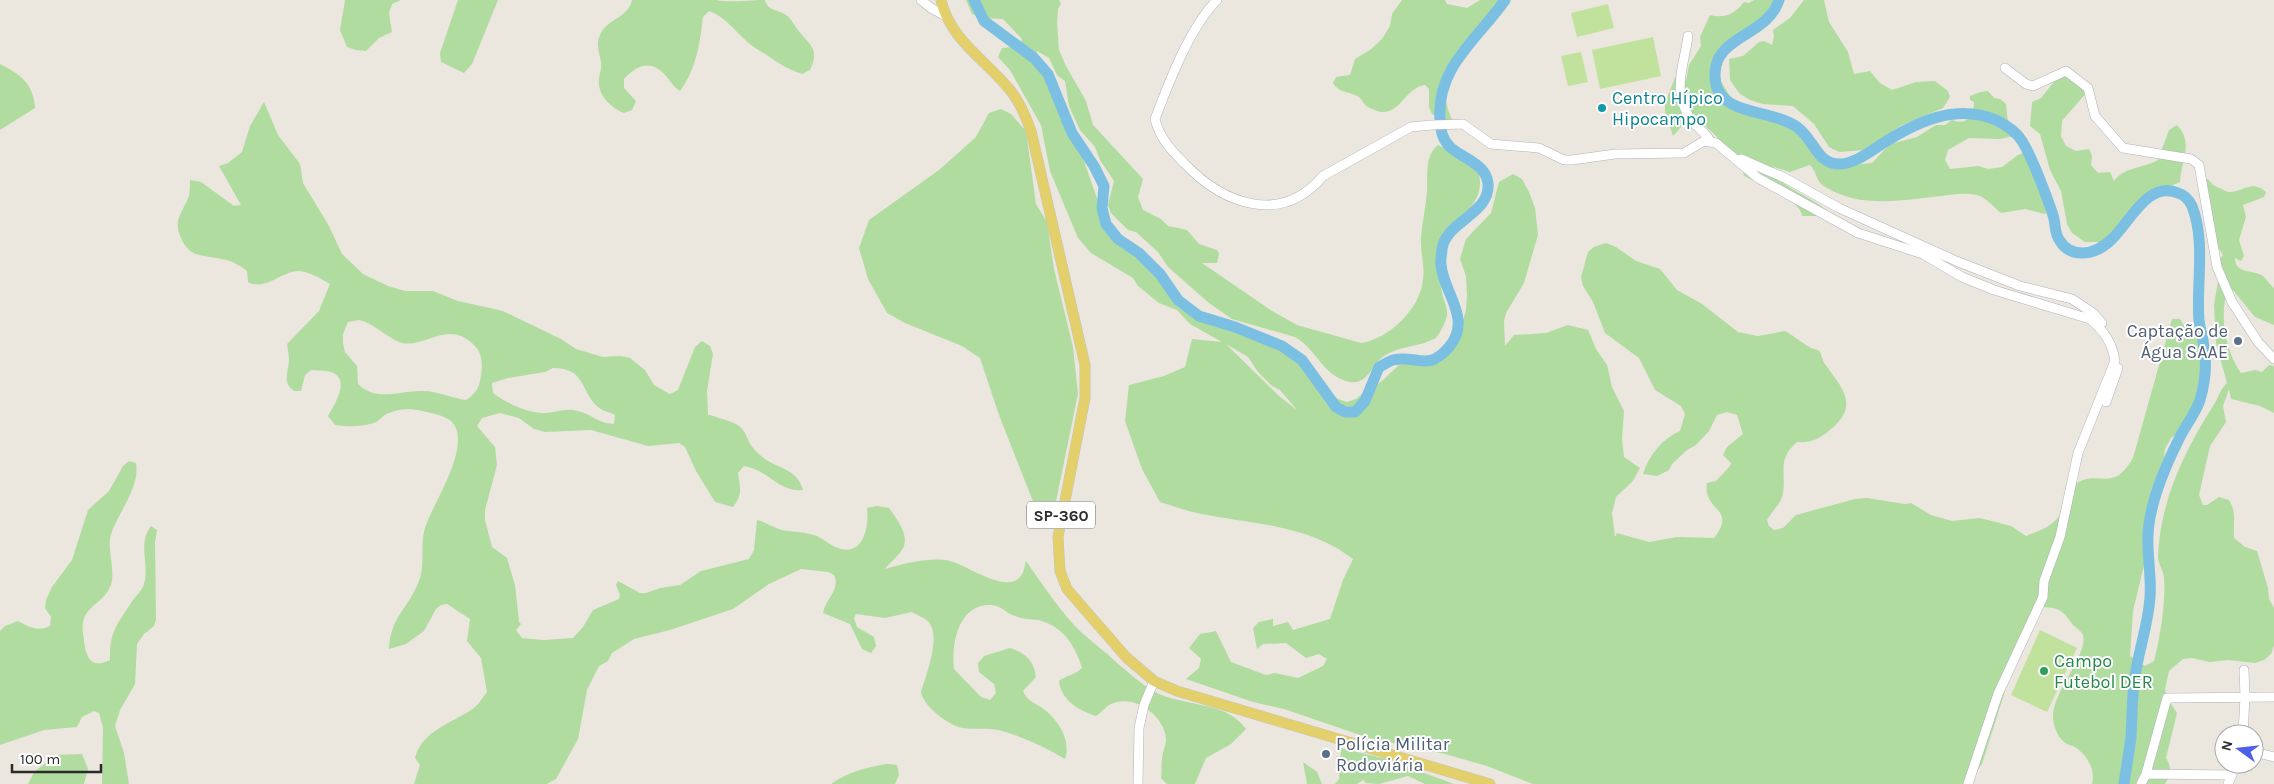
<svg xmlns="http://www.w3.org/2000/svg" width="2274" height="784" viewBox="0 0 2274 784" font-family="Karla,sans-serif">
<style>
.green{fill:#b0dca0;fill-rule:evenodd}
.pitch{fill:#c0e29d}
.lines{fill:none;stroke-linecap:round;stroke-linejoin:round}
.river{stroke:#7bc0e3;stroke-width:11}
.minor-casing{stroke:#b1b3bd;stroke-width:10}
.major-casing{stroke:#c4c4c4;stroke-width:11}
.minor{stroke:#fff;stroke-width:9}
.major{stroke:#e3d06b;stroke-width:10}
.culture-dot{fill:#0f9aa8;stroke:#fff;stroke-width:2}
.service-dot{fill:#5c6f8a;stroke:#fff;stroke-width:2}
.leisure-dot{fill:#2e9e5b;stroke:#fff;stroke-width:2}
.labels{text-anchor:middle;stroke-width:4;stroke-linejoin:round;paint-order:stroke}
.shield{fill:#fff;stroke:#6b6b6b;stroke-width:1}
.shield-label{font-size:16px;font-weight:bold;fill:#2b2b2b}
.culture-label{font-size:18px;fill:#0d838f;stroke:#fff;text-anchor:start}
.service-label{font-size:18px;fill:#4e5e75;stroke:#fff;text-anchor:end}
.leisure-label{font-size:18px;fill:#27864d;stroke:#fff;text-anchor:start}
</style>
<rect width="100%" height="100%" fill="#ebe6de"/>
<!-- green -->
<path class="green" d="M345,0H401L392,4L389,13L392,32L379,38L366,51L356,50L347,47L340,30Z
M458,0H498L472,64L464,73L441,62L440,53Z
M632,0H716C727,3 751,0 765,0C768,11 777,9 786,15C791,18 794,25 798,30C810,46 820,48 810,70L802,74C785,69 772,58 757,49C740,39 729,18 709,11L703,17C700,43 696,70 680,91C672,86 670,79 663,73C649,59 635,67 624,79V88L636,101L632,110L624,113C610,107 597,95 599,78C600,72 602,68 601,62C599,51 595,44 601,33C609,18 628,18 632,0Z
M966,0H1059L1061,4L1058,9L1057,22L1059,50L1066,66L1086,101L1093,125L1143,179L1138,197L1143,210L1161,219L1168,226L1187,230L1199,244L1217,250L1219,254L1217,263H1202L1272,311L1297,325L1361,343C1389,339 1421,308 1423,279C1425,265 1420,251 1421,237C1422,222 1426,207 1427,192C1428,177 1424,156 1438,145L1442,147C1448,149 1472,162 1475,166C1484,179 1480,197 1470,208C1459,220 1445,225 1441,242C1437,254 1439,274 1441,287C1444,308 1453,309 1441,330C1439,333 1438,337 1434,339C1419,347 1399,346 1384,356C1372,364 1368,385 1350,382C1323,377 1317,349 1295,337L1232,319L1209,303L1168,267L1158,252L1136,232L1128,230L1111,213L1108,205L1114,181L1100,160L1095,147L1080,130L1069,106L1065,81L1057,75L1049,58L1037,51L1036,59L1055,85L1062,113L1070,121L1107,227L1112,237L1136,246L1148,257L1172,284L1181,300L1223,324L1268,339L1293,354L1307,365L1331,394L1338,399L1347,402L1356,399L1363,393L1381,382L1399,365L1441,355L1459,335L1466,310L1467,296L1466,276L1460,259L1466,239L1491,213L1499,182L1513,174L1522,179L1529,192L1535,208L1538,235L1524,283L1506,313L1504,321L1505,346L1514,335L1546,333L1568,325L1588,330L1596,349L1607,365L1612,387L1624,411L1622,439L1624,457L1640,468L1633,481L1616,497L1612,513L1615,537L1617,533L1649,542L1677,537L1714,538C1738,508 1702,511 1707,483L1716,481L1730,466L1731,463L1723,455L1727,447L1743,434L1737,415L1727,412L1717,415L1709,431L1696,445L1687,450L1672,464L1669,470L1657,476L1643,474C1649,455 1662,439 1680,431L1685,414L1681,406L1655,390L1639,358L1605,333L1593,302L1583,286L1581,277L1588,252L1594,247L1606,243L1616,247L1636,261L1660,269L1677,290L1702,304L1738,332L1758,336L1785,331C1794,336 1802,343 1811,348C1813,349 1816,349 1818,350C1822,353 1822,361 1825,364C1842,388 1860,405 1831,429C1820,439 1811,443 1797,442C1775,461 1788,474 1782,497C1780,504 1771,513 1767,520L1769,526L1774,530L1783,528L1796,515L1855,499L1867,498L1905,504L1911,503L1931,515L1952,521L1980,518L2011,526L2026,536C2041,530 2055,526 2063,510C2067,502 2069,489 2077,483C2099,469 2112,494 2133,458L2172,319H2180L2189,334L2206,339C2211,357 2212,369 2203,387C2200,393 2196,399 2196,406L2200,408L2192,423L2171,438L2165,449L2162,476L2147,535L2145,561L2133,611L2130,656L2145,666L2154,661C2160,639 2166,601 2164,578C2164,571 2158,564 2158,557C2160,501 2184,452 2213,406C2219,398 2219,390 2227,383L2216,343L2214,305L2219,276V260L2223,255L2218,247L2203,179H2208L2213,185L2228,192C2244,192 2251,179 2266,192L2264,197L2243,205L2246,217L2239,240L2244,256L2241,261L2235,258C2235,275 2254,269 2263,276C2267,280 2269,284 2274,288V325L2255,317L2233,290L2226,295C2220,320 2226,352 2241,373L2255,370L2262,372L2269,365L2274,366V413L2260,406L2231,399L2229,389L2223,406L2226,422L2210,446L2199,495L2203,505H2207L2219,497L2229,500C2237,512 2233,525 2234,538L2245,547L2257,551L2268,588L2269,599L2274,608V645L2271,654L2264,660L2255,663L2228,660L2210,662L2192,658L2183,659L2169,671L2165,689L2167,698L2177,713L2166,758C2172,768 2171,774 2165,784H2092C2096,769 2086,753 2073,746C2069,745 2066,744 2063,741C2057,736 2053,724 2053,717C2052,692 2092,650 2082,633C2080,630 2076,628 2073,625C2063,611 2061,608 2043,607L2007,685L1982,764L1967,784H1533L1487,766L1445,754L1369,738L1284,709L1253,702L1186,679L1199,668L1201,659L1189,648L1200,634L1216,631L1231,662L1266,675L1275,673L1298,678L1323,666L1327,659L1319,654L1306,658L1286,643L1263,644L1257,649L1253,628L1259,622L1273,619V626L1288,622L1293,630L1330,619L1343,580L1353,559C1309,524 1249,524 1197,513C1184,510 1172,506 1160,502L1142,469L1125,421L1129,385L1164,376L1185,367L1192,339L1222,342L1190,324L1177,310L1159,303L1138,286L1133,278L1091,253L1078,238L1050,171L1041,125L1010,70L998,57L1002,48L1020,46L1022,39L1003,19L980,18L972,14ZM1226,344L1248,357L1258,372L1272,386L1280,390L1297,410L1279,396Z
M1402,0H1445L1447,4L1467,8L1480,0H1507C1502,13 1490,19 1481,28C1455,52 1434,87 1453,121L1444,120L1432,114L1429,107V89L1425,85C1402,88 1399,125 1368,107C1364,105 1363,101 1360,98C1352,91 1339,94 1333,83L1336,77L1350,75L1355,59L1370,50L1382,39L1390,26L1392,14Z
M1754,0H1776L1769,13L1749,26L1727,48L1717,66V75L1730,96L1747,111L1773,118L1791,128L1807,134L1816,140L1831,161L1843,166L1872,163L1890,144L1917,137L1936,125H1945L1952,120C1966,126 1974,116 1974,102L1970,100V96L1981,92L1988,91L1994,98L2000,99L2006,104L2008,123L2018,135L2000,139L1969,138L1948,150L1945,160L1950,169L1978,166L1988,169L2002,167L2018,155L2029,151L2046,191L2051,211L2044,214L2025,209L2001,213C1995,208 1987,199 1980,196C1968,192 1954,194 1941,196C1901,200 1862,209 1825,187C1815,181 1817,171 1810,165L1790,172L1774,167L1773,174C1791,193 1818,198 1835,219L1818,216H1802C1802,201 1757,182 1744,176L1741,162L1716,149L1714,145L1718,140L1717,137L1695,116L1690,117L1673,136L1665,112V103L1677,73H1679L1686,81L1689,65L1701,46L1700,37L1710,15C1724,19 1735,14 1744,2L1749,3Z
M1804,0H1824L1829,22L1848,52L1854,74L1870,71L1880,83L1892,90L1916,82L1935,81L1948,91L1950,97L1943,108L1902,125L1864,150L1839,152L1829,147L1814,124L1793,106L1763,104L1750,100L1739,93L1730,80L1729,59L1743,56L1759,42L1764,41L1772,45L1774,37L1773,30L1790,18Z
M0,64C20,74 34,84 35,108L0,130Z
M2060,74H2075L2087,83V92L2062,121L2061,136L2066,146L2076,151L2089,149L2092,156L2091,165L2098,173L2110,172L2114,181C2124,167 2144,168 2158,160L2169,130L2177,125C2194,143 2181,161 2180,182L2168,187L2149,191L2127,212L2115,238L2106,242H2085L2072,233L2067,224L2061,191L2050,170L2040,134L2030,126L2032,102L2041,98Z
M264,102L278,135L300,164L303,183L329,226L342,254L363,274L388,286L405,291H433L458,301L503,311L561,339L576,349L603,357L621,356L630,358L645,370L654,385L670,394L678,390L695,347L702,341L710,346L713,354L707,391L708,415C713,415 715,417 719,418C755,427 739,437 760,455C775,469 797,467 803,490C779,493 767,469 744,466L738,473C740,487 743,495 733,507L715,502L696,471L685,447L679,443L648,446L591,430L545,432L534,429L519,418L500,413L482,418L477,426L495,447L497,465L485,510V520L492,547L507,558L515,585L519,622L521,624L516,630L522,638L543,640L573,638L583,627L593,610L619,599L620,595L616,585L618,581L640,593H646L660,588L680,585L701,571L749,559L754,550L757,520C766,522 773,528 782,530C794,532 805,532 817,536C825,540 832,547 841,549C865,555 869,524 867,508L877,506L889,508C896,518 910,535 903,548C899,556 890,562 885,569C901,564 933,556 950,561C967,565 1007,595 1021,576C1024,572 1025,565 1026,561C1043,585 1061,613 1082,633C1093,643 1106,652 1117,663C1128,672 1140,683 1153,691C1181,707 1226,700 1246,729L1231,744L1206,758L1195,784H1167L1161,778C1162,772 1161,765 1162,759C1162,752 1166,746 1166,739C1165,716 1134,693 1111,704C1106,706 1101,713 1096,716C1079,711 1061,700 1059,681C1067,675 1075,675 1082,668C1075,645 1063,626 1038,620C1030,619 1022,619 1015,616C1007,614 1001,605 991,605C958,604 951,644 954,669L981,697L990,700L996,693L994,684L979,672L978,663L984,656L1010,648C1026,653 1034,661 1036,677L1023,691C1027,700 1031,701 1039,706C1056,716 1072,739 1065,759C1045,747 1024,737 1002,731C989,727 976,730 963,728C949,726 923,706 921,692C926,675 941,638 929,622C925,618 917,615 912,612L885,618L856,614L854,618L857,627L874,637L876,646L871,653L862,649L850,624L823,613C825,599 841,590 834,575L828,572L801,569L769,584L733,609L670,630L634,639L612,653L608,661L599,666L587,690L578,739L556,779L547,784H414L420,765L415,758C422,730 453,723 474,708C479,704 483,697 487,692L481,658L467,641L470,619L447,604L441,605L436,609L424,631L406,644L389,649C390,617 409,608 419,581C426,562 419,544 426,525C435,501 468,451 455,426C450,416 432,413 422,411C410,408 395,409 385,415C381,417 379,421 376,422C363,427 349,427 335,425L328,416C335,404 351,379 331,372C325,370 317,371 311,370L305,375L301,391H294C282,382 288,374 289,361C289,356 288,350 287,344L319,311L330,284C320,278 308,271 297,271C281,272 265,291 248,282L247,271C229,256 216,260 196,254C185,251 176,232 178,221C180,213 186,204 189,196C190,191 190,185 190,180L201,182L234,206L241,205L219,166L228,163L242,152L250,126ZM359,320C375,324 385,336 399,342C424,351 447,317 475,346C482,353 483,365 481,375C480,386 476,394 466,400C451,398 436,390 420,391C399,391 376,402 358,384L357,366L345,352L343,343V334L348,322ZM553,368C586,368 580,391 598,407C602,411 610,412 615,415L614,424C600,424 591,414 578,411C566,407 555,413 543,413C526,412 506,403 493,393L492,383L508,378L545,372Z
M1001,109L1011,114L1026,131L1036,204L1047,222L1054,269L1073,347L1078,394L1053,516L1047,524L1036,509L999,415L980,358L962,346L905,323L887,313L868,279L859,248L869,220L939,170L976,137L989,113Z
M129,461L136,463C140,488 119,511 111,534C106,550 117,572 110,587C105,600 91,604 85,616C81,625 83,632 84,641C86,659 92,669 110,660C109,632 118,623 133,600C137,595 143,589 144,584C150,564 137,545 151,526L157,530L155,542L156,620L154,626L144,634L137,644L135,684L120,710L115,726L124,753L129,784H102L103,728L99,713L94,711L82,717L77,727L44,730L0,745V631L5,626L18,621C29,627 38,632 50,626L51,617L45,608L46,600L52,587L72,560L88,510L109,491L123,466Z
M1341,748L1386,759L1454,784H1425L1408,776L1379,784L1366,783L1363,780L1357,784H1335L1339,779Z
M82,754L88,769L84,784H28L34,772L56,755Z
M1303,762L1317,772L1322,784H1307Z
M887,764L897,765L899,775L895,784H831C848,772 867,767 887,764Z"/>
<!-- pitch -->
<path class="pitch" d="M1608,4L1614,28L1577,37L1571,13Z
M1653,37L1661,76L1600,89L1592,50Z
M1581,52L1588,82L1568,86L1561,56Z
M2040,630L2077,648L2047,712L2011,695Z"/>
<g class="lines">
<!-- river -->
<path class="river" d="M974,0L984,21L1034,58L1048,74L1072,133L1094,166L1104,186L1102,208L1106,224L1118,239L1139,253L1160,274L1178,300L1199,316L1235,327L1282,346L1302,360L1336,407L1345,412H1355L1365,401L1379,367C1384,365 1389,361 1393,360C1417,354 1427,373 1449,347C1473,319 1443,292 1441,265C1440,260 1442,254 1442,249C1446,221 1491,214 1488,183C1486,164 1462,158 1450,147C1442,139 1441,131 1440,120C1436,67 1478,39 1505,0
M1779,0C1769,33 1722,36 1716,66C1706,118 1770,107 1797,127C1815,140 1816,164 1840,164C1856,163 1869,152 1882,144C1916,122 1956,103 1996,120C2006,125 2016,131 2022,141C2032,157 2047,197 2053,215C2056,224 2054,234 2060,241C2065,249 2072,253 2082,253C2093,253 2104,247 2112,239C2130,222 2148,180 2178,193C2185,195 2189,200 2192,206C2206,242 2196,284 2199,320C2200,329 2203,338 2204,347C2207,364 2205,383 2200,400C2195,415 2184,427 2178,441C2165,467 2153,495 2149,524C2145,548 2152,573 2150,597C2148,627 2137,655 2134,683C2132,701 2132,719 2131,737C2129,753 2126,769 2124,784"/>
<!-- minor casing -->
<g class="minor-casing">
<path id="minor" d="M921,0L931,8L944,15
M1217,0C1190,27 1169,82 1155,119C1159,137 1171,150 1184,163C1223,204 1281,226 1323,176L1411,127L1432,125L1463,124L1491,144L1539,148L1564,160H1572L1615,154L1684,153L1704,141L1716,143L1758,178L1858,233L1923,254L1962,277L1994,290L2090,319C2104,331 2112,342 2115,361L2078,453L2060,537L2044,581L2043,597L1998,694L1968,784
M1688,36C1684,67 1671,90 1691,120C1697,128 1706,132 1710,141
M2005,68L2026,84L2033,86L2066,71L2088,88L2095,116L2123,148L2191,159L2199,165L2217,267L2232,302L2258,342L2274,359
M1741,159L1785,178L1839,208L1956,261L2020,286L2072,299L2093,313L2102,323
M2106,402L2118,368
M2243,734L2245,697L2244,670
M2254,752L2274,757
M2146,774L2232,775
M1138,784L1139,728L1144,705L1154,681
M2141,784L2146,774L2167,698L2274,697
M2228,784L2236,764"/>
</g>
<!-- major casing -->
<g class="major-casing">
<path id="major" d="M941,0C950,40 986,60 1010,90C1020,102 1026,117 1031,131L1085,365V398L1058,537L1060,571L1067,589L1126,657L1154,681L1177,691L1490,784"/>
</g>
<!-- minor -->
<use href="#minor" class="minor"/>
<!-- major -->
<use href="#major" class="major"/>
</g>
<!-- markers -->
<circle class="culture-dot" cx="1602" cy="108" r="5"/>
<g class="service-dot">
<circle cx="2238" cy="341" r="5"/>
<circle cx="1326" cy="754" r="5"/>
</g>
<circle class="leisure-dot" cx="2044" cy="671" r="5"/>
<g class="labels">
<!-- shield labels -->
<rect class="shield" x="1027" y="501.5" width="68" height="27" rx="4"/>
<g class="shield-label">
<text x="1061" y="521">SP-360</text>
</g>
<!-- culture labels -->
<g class="culture-label">
<text x="1612" y="104">Centro Hípico<tspan x="1612" dy="21">Hipocampo</tspan></text>
</g>
<!-- service labels -->
<g class="service-label">
<text x="2228" y="337">Captação de<tspan x="2228" dy="21">Água SAAE</tspan></text>
<text x="1336" y="750" text-anchor="start">Polícia Militar<tspan x="1336" dy="21">Rodoviária</tspan></text>
</g>
<!-- leisure labels -->
<g class="leisure-label">
<text x="2054" y="667">Campo<tspan x="2054" dy="21">Futebol DER</tspan></text>
</g>
</g>
<!-- north arrow -->
<g transform="translate(2239 749) rotate(285)"><circle r="24" fill="#ffffff" stroke="#aaaaaa"/>
<path d="M0-4L9 19L0 12L-9 19Z" fill="#4e5fe8"/>
<text y="-8" font-size="14" font-weight="bold" text-anchor="middle" fill="#2b2b2b">N</text>
</g>
<!-- scale -->
<path d="M12 764v8h89v-8" fill="none" stroke="#2b2b2b" stroke-width="2.5"/>
<text x="20" y="764" font-size="15" fill="#2b2b2b" stroke="#ffffff" stroke-width="4" paint-order="stroke">100 m</text>
</svg>
